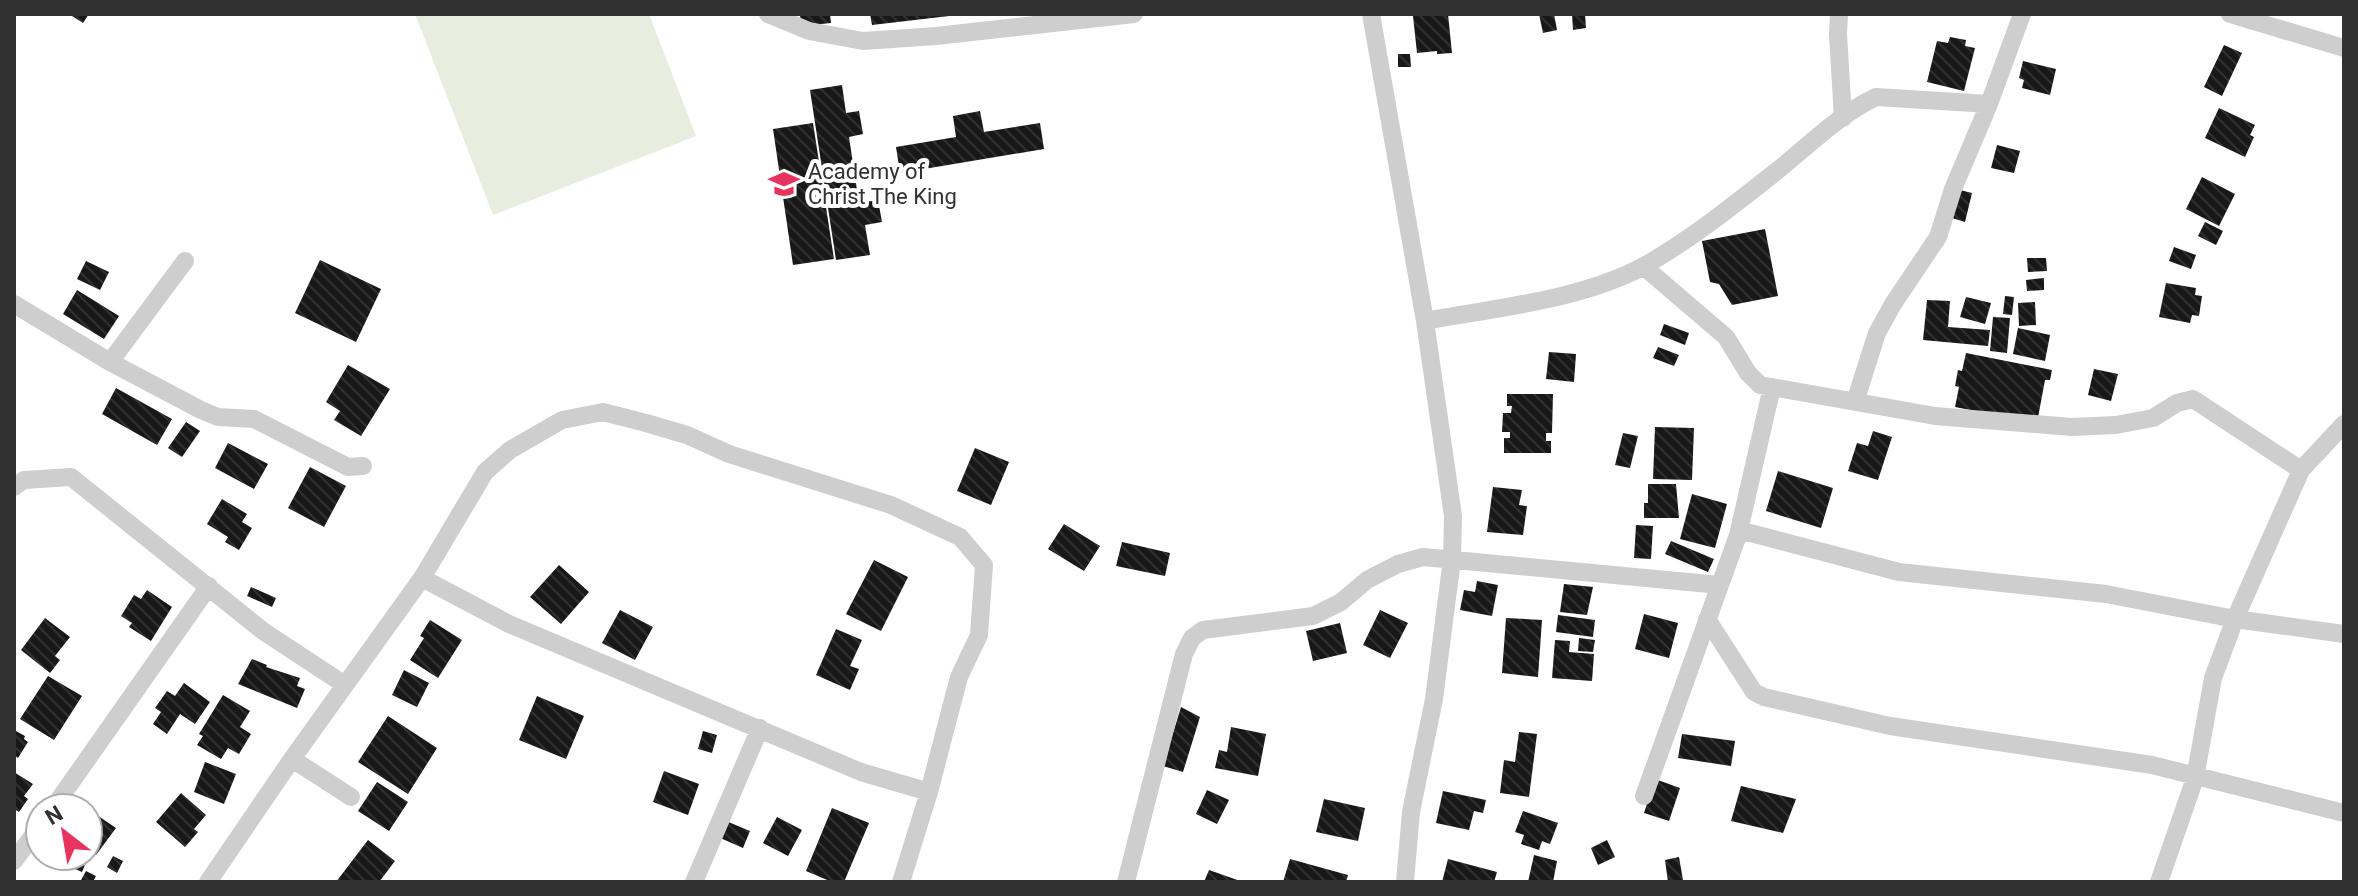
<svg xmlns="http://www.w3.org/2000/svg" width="2358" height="896" viewBox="0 0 2358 896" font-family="Roboto,sans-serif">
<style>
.grass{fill:#e9eddf}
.building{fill:url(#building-back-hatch)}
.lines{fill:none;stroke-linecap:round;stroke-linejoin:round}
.minor{stroke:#cecece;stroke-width:18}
.labels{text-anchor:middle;stroke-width:8;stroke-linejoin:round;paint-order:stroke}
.poi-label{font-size:22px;fill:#313131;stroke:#fff;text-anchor:start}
</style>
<defs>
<pattern id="building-back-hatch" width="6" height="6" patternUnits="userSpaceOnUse" patternTransform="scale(2)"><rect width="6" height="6" fill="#181818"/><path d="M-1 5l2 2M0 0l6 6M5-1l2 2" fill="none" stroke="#313131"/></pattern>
</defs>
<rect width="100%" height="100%" fill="#fff"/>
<!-- grass -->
<path class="grass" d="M415,14H649L696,136L493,215Z"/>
<!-- building -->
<path class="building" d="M69,14H89L83,23Z
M800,14H830L831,23L801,26Z
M870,14H949V16L872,25Z
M1448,14L1452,53L1437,54V51L1417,53L1413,16Z
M1539,14H1554L1557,30L1543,33Z
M1572,14H1585L1586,28L1573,30Z
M1950,37L1966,40L1965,46L1975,48L1964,91L1927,82L1937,41L1948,43Z
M2224,45L2242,53L2222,96L2204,87Z
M1398,54H1410L1411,67H1398Z
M2023,61L2056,69L2050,95L2022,88L2024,80L2019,78Z
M842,85L846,113L859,111L863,134L849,137L859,203L878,200L882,222L865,225L870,255L836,260L810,90Z
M2219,108L2255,125L2250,135L2254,137L2245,157L2205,138Z
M980,111L984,132L1040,123L1044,149L900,173L896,147L956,137L953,116Z
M813,123L834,259L793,265L773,129Z
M1997,145L2020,151L2014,173L1991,168Z
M2202,177L2235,194L2219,226L2186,209Z
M1960,190L1972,193L1965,222L1952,218Z
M2205,222L2223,231L2216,245L2198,236Z
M1765,229L1778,296L1732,305L1719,284L1710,282L1702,241Z
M2174,247L2196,255L2191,269L2169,261Z
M2027,258H2046L2047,271L2028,272Z
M320,260L381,289L356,342L295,313Z
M86,261L109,272L100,290L77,279Z
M2044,278V290L2027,291L2026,280Z
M2166,283L2196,288L2195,295L2202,296L2199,316L2192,315L2190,323L2159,317Z
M77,290L119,316L104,339L63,314Z
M2005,296L2014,297L2012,315L2003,314Z
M1966,297L1991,303L1985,324L1960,317Z
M1927,300L1950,301L1948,327L1990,330L1988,346L1923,340Z
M2035,302L2036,325L2019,326L2018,303Z
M1993,317L2010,318L2007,353L1990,351Z
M1664,324L1689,333L1685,345L1660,335Z
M2018,328L2050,335L2045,361L2013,354Z
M1658,347L1679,355L1674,366L1653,358Z
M1549,352L1576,354L1574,382L1546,379Z
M1966,353L2052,370L2050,380H2045L2037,423L1955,407L1959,387L1955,386L1958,370L1962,371Z
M348,365L390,389L361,436L334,420L340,411L326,402Z
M2094,369L2118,374L2111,401L2088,395Z
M116,388L172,419L157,445L102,414Z
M1507,394H1553L1552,433H1546V441H1551V453H1504V438H1510V432H1502L1503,413H1511L1512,406H1507Z
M186,422L200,431L182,457L168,448Z
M1655,427L1694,428L1692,480L1653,479Z
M1873,431L1892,437L1878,480L1848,471L1857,443L1868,446Z
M1623,433L1638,436L1630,468L1615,465Z
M228,443L268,464L254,489L215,468Z
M975,448L1009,462L991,505L957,491Z
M310,467L346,486L324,527L288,508Z
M1778,471L1833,488L1821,528L1766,511Z
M1648,484H1676L1679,518H1644V503H1648Z
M1493,487L1522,490L1519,505L1527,506L1523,535L1487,532Z
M1692,494L1727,504L1715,548L1680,539Z
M222,499L247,514L242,522L252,528L239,550L225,542L228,537L207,524Z
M1064,524L1100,546L1084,571L1048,549Z
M1636,525L1653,526L1651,559L1634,558Z
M1671,541L1714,559L1708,572L1665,554Z
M1122,542L1170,553L1165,576L1116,566Z
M874,560L908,577L881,631L846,614Z
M559,565L589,592L561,624L530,597Z
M1477,581L1498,585L1492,616L1460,610L1464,590L1475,592Z
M1564,584L1593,587L1587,615L1560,612Z
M251,587L276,598L272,607L247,596Z
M147,590L172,607L151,641L129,627L132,623L121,616L134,595L141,599Z
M620,610L653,627L635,660L602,643Z
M1380,610L1408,623L1390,658L1363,645Z
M1644,614L1678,623L1669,658L1635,649Z
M1558,615L1595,620L1593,637L1556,632Z
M45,618L70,637L55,656L60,660L50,673L21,650Z
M1506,618L1542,620L1538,677L1502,673Z
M430,620L462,640L438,678L410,660L424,638L420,636Z
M1340,623L1347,653L1313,661L1306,631Z
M836,629L862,640L850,666L859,669L850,690L816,675Z
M1579,638L1595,640L1593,652L1578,651Z
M1555,640L1570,641L1569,652L1594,654L1592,681L1552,678Z
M252,659L267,665L266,667L300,678L297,686L305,689L297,708L238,684Z
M404,670L429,683L417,707L392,695Z
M48,676L82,696L54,740L20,719Z
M184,683L210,702L195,724L180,714L167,734L153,724L161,712L155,708L167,691L175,696Z
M223,695L250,711L240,727L251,734L239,754L228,748L221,759L197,745L203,736L199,734Z
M537,696L584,716L566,759L519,740Z
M1181,707L1200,717L1183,772L1163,766Z
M388,716L437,748L408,794L358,762Z
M1231,727L1266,734L1258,776L1215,768L1219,750L1227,752Z
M14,730L25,736L24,739L28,742L18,758L14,755Z
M703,731L717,735L712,753L698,749Z
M1519,732L1537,734L1529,797L1500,793L1504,760L1515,762Z
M1682,734L1735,741L1731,766L1678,758Z
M205,762L236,774L224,804L194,792Z
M664,771L699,784L688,815L653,802Z
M14,772L33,784L24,796L28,799L19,812L14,809Z
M1655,779L1680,788L1669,821L1644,813Z
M377,782L408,802L389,831L358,811Z
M1741,786L1796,799L1783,833L1731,821Z
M1207,790L1229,800L1217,824L1196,814Z
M1443,791L1486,800L1483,813L1474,811L1469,830L1436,823Z
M181,793L206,815L194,829L198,832L185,847L156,822Z
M72,798L87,808H66Z
M1324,799L1365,808L1358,841L1316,832Z
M832,808L869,823L844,882H832L806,871Z
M88,809L116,828L96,855L88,850Z
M1523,811L1558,823L1550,844L1542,841L1539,850L1521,844L1524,835L1515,832Z
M777,817L802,830L788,856L763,843Z
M726,821L750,831L743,848L718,837Z
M368,840L395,861L379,882H336Z
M1607,840L1615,857L1598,865L1591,848Z
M1534,855L1557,861L1553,882H1528Z
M74,856L87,860L82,872L70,867Z
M113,856L123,861L117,873L107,867Z
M1679,857L1683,880L1668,882L1665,860Z
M1290,859L1348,875L1346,882H1283Z
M1448,859L1497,872L1494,882H1442Z
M1209,870L1243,882H1204Z
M86,871L96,876L93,882H80Z"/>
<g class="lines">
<!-- minor -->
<path class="minor" d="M768,14L809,31L863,41L936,36L1134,14
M1371,14L1425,321L1453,516L1452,559L1434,699L1411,812L1405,882
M1839,14L1838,34L1843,118
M2230,14L2344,48
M1643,266L1726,337L1748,373L1760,385L1935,416L2072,427L2116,425L2153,418L2177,403L2193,399L2301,470
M14,304L110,362L201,410L218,417L254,419L348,467L363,466
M1425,321C1495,308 1581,300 1644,266C1693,238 1739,201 1783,166C1812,142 1842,113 1876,97L1989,104
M110,362L185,261
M1855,402L1877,333L1893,304L1938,237L1953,189L1989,104L2022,14
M14,487L24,480L71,477L263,631L345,685
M1739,530L1899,572L2106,594L2235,619L2344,634
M1707,619L1754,692L1764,697L1890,726L2152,765L2344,813
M292,759L351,797
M1644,796L1738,535L1772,387
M53,808L209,586
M14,861L40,826
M208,882L292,759L422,578L485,472L510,450L562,420L603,412L646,423L687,435L729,454L891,505L960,537L984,565L979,635L959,677L929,792L861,772L509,624L422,578
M694,882L760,728
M901,882L929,792
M1126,882L1184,654L1192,638L1203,630L1313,616L1341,602L1367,580L1398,564L1423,557L1720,585
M2159,882L2195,778L2213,678L2235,619L2301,470L2344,424"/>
</g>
<!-- icons -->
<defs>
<g id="school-bare" transform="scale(2.4)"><path d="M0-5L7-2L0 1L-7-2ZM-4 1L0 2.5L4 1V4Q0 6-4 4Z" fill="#e7335d" stroke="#fff" stroke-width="2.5" paint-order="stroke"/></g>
</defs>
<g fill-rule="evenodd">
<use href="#school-bare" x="784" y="184"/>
</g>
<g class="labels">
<!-- poi labels -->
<g class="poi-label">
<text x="808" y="179">Academy of<tspan x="808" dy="25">Christ The King</tspan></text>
</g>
</g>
<!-- border -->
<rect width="2358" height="896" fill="none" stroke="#313131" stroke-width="32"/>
<!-- north arrow -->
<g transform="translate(64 832) rotate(329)"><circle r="38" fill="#ffffff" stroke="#adadad" stroke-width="2"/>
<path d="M0-6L14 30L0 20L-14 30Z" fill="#e7335d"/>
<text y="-12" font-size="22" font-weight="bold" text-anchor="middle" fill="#313131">N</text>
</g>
</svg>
